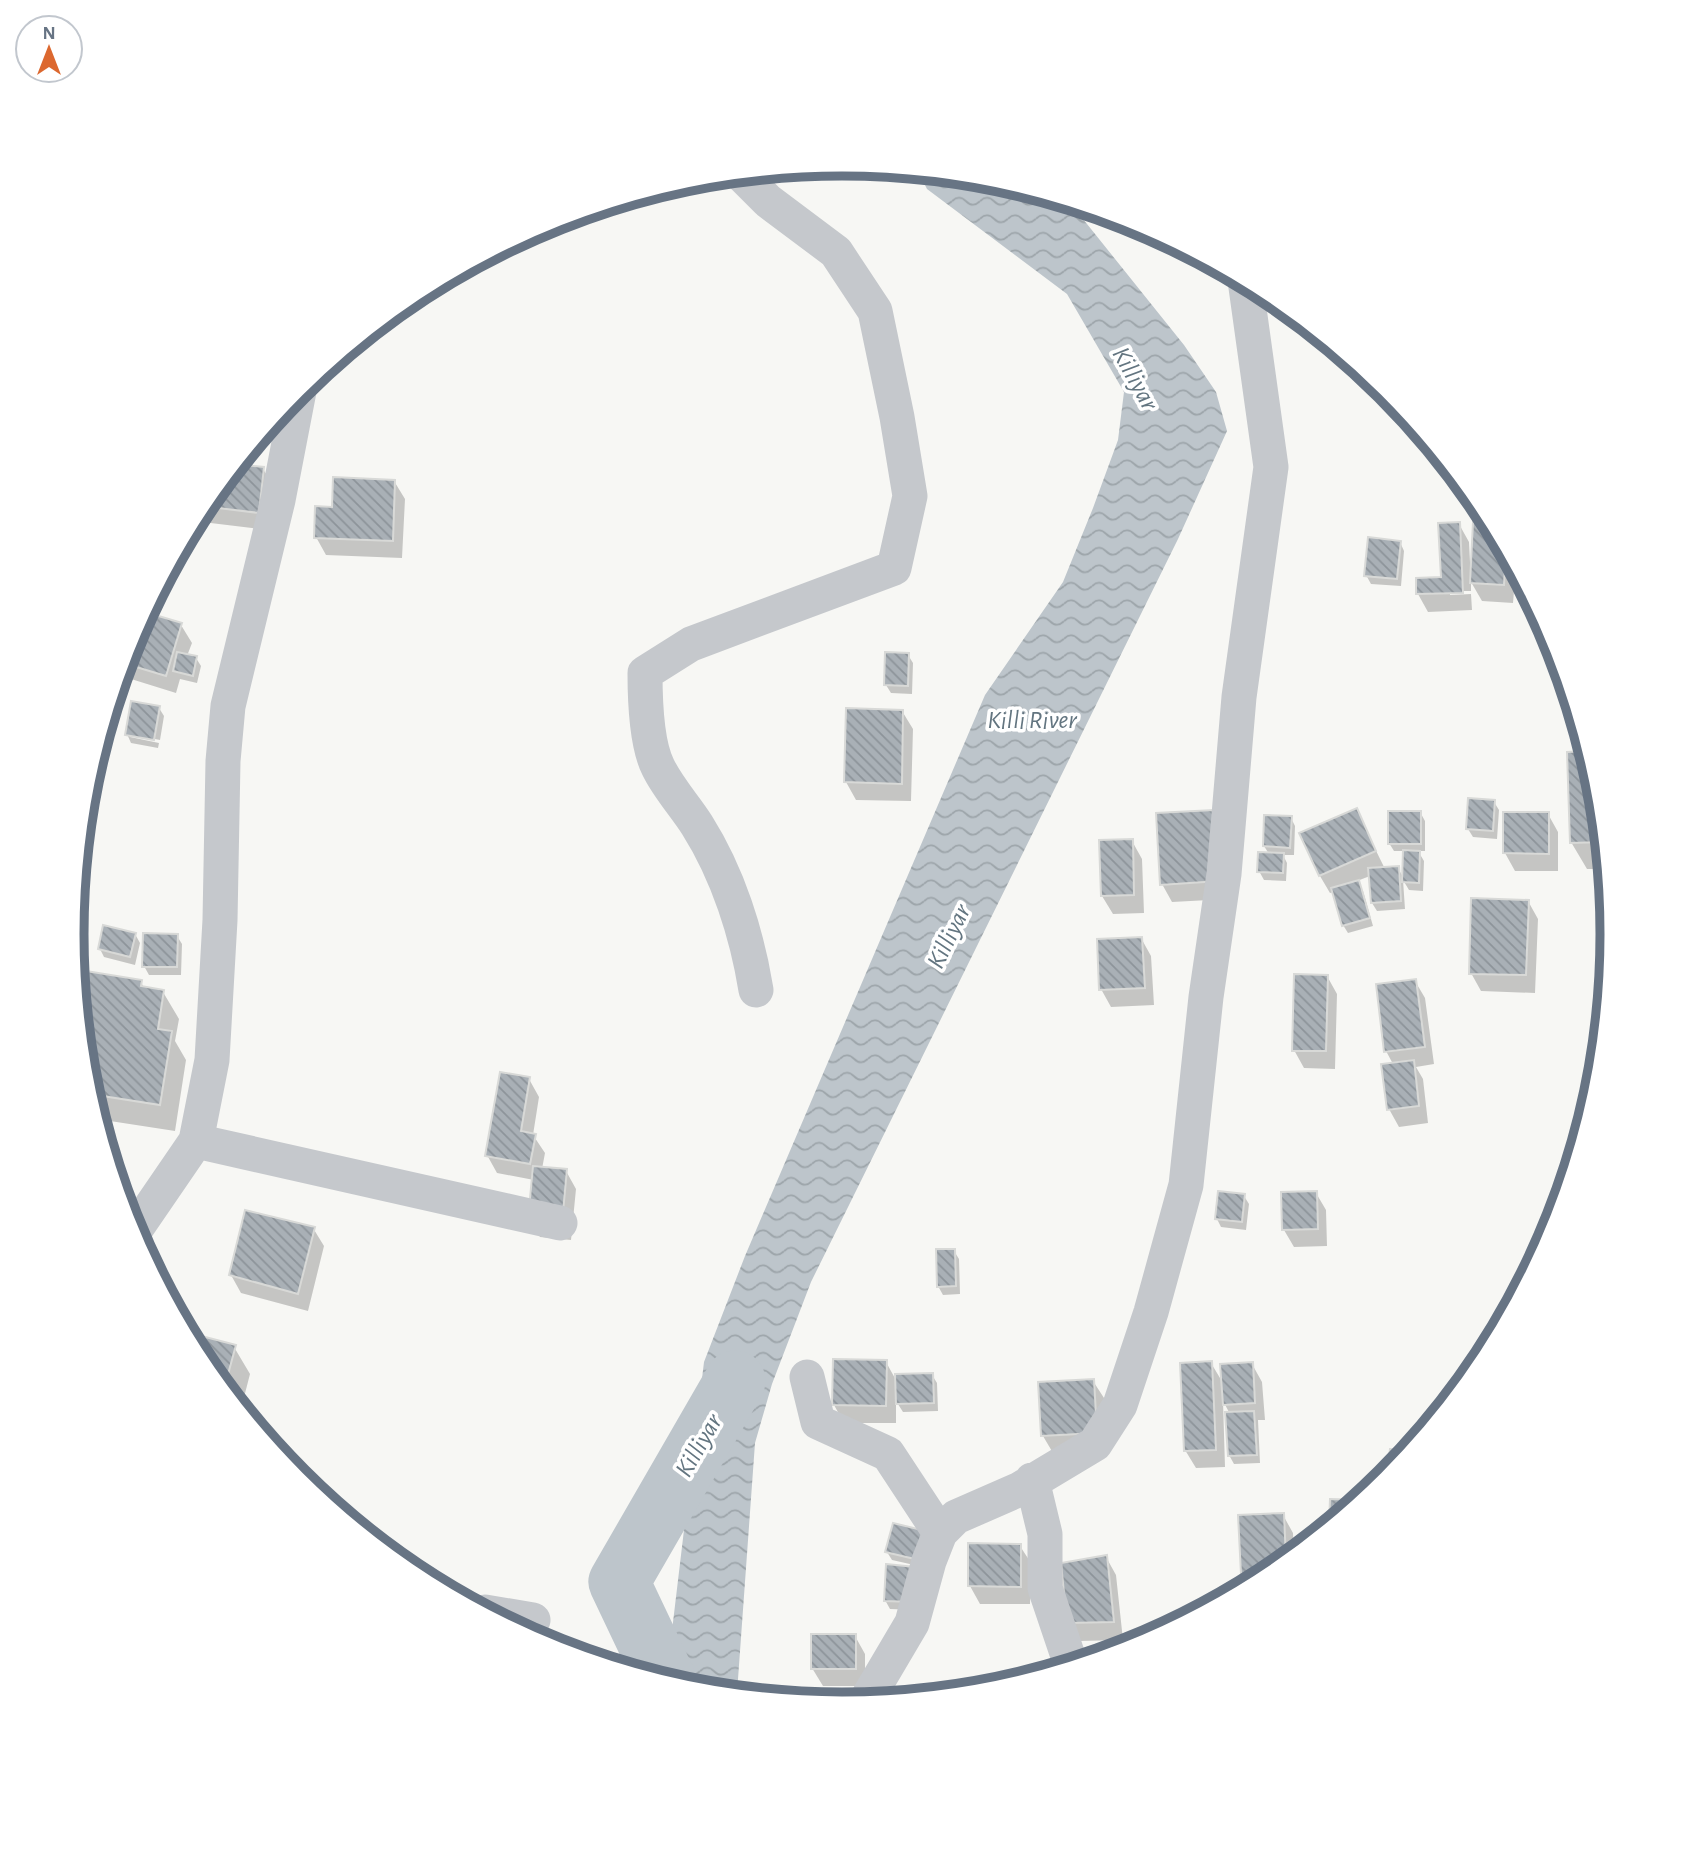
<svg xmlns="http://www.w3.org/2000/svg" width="1684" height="1867" viewBox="0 0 1684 1867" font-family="'Alegreya Sans',sans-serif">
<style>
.water{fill:url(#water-waves)}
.shadow{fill:#0003}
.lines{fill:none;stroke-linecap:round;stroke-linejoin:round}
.river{stroke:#bdc5cb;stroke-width:61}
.building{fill:url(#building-back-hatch);stroke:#d8d9d7;stroke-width:2}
.minor{stroke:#c5c8cc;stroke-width:35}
.labels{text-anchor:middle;stroke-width:7;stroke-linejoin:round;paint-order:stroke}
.water-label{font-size:26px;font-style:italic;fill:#637580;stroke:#fff}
.rim{fill:none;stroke:#677484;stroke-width:9}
</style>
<defs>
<pattern id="water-waves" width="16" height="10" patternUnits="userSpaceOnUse" patternTransform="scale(1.75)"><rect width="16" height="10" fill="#bdc5cb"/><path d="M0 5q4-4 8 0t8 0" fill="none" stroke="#9da5aa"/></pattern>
<pattern id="building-back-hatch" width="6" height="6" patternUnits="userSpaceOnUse" patternTransform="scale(1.75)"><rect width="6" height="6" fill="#a9b0b6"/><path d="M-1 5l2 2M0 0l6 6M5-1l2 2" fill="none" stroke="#8d949a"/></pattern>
</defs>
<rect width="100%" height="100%" fill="#f7f7f4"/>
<!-- water -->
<path class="water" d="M918,171L993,178L1076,203L1083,219L1184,345L1216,392L1227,431L1178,539L811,1282L772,1384L755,1443L737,1693L691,1689L666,1681L704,1362L745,1256L985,695L1063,582L1093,508L1118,440L1124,392L1067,294L927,189Z"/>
<!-- shadow -->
<path class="shadow" d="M235,465L263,469L274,487L268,530L194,521L202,505Z
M394,481L405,499L402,558L326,555L316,537L333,509Z
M1459,524L1469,542L1470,562H1473L1493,524L1516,568L1513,603L1482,601L1471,582V591H1450V595L1471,594L1472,610L1428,612L1418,594L1443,578Z
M1400,542L1404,551L1401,586L1371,584L1366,575Z
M144,613L181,625L192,643L187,656L196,658L201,666L197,683L180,679L176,693L131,679L123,665L131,638Z
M908,655L913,663L912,694L891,693L886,685Z
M159,708L164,716L160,740L130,734V737L159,743L158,748L131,743L127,734Z
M902,711L913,729L911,801L856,800L846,782Z
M1598,784L1606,869H1587L1571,842Z
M1494,802L1499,810L1497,839L1473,837L1468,829Z
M1356,810L1385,869L1398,868L1404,879L1405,851H1394L1389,843L1420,812L1425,821V851H1418L1424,861L1423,891L1409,890L1403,880L1405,909L1377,911L1372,903L1370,876L1357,881L1363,891L1373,926L1348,933L1343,925L1334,892L1330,893L1320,876L1302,834Z
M1548,814L1558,832V871H1515L1505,853Z
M1158,815L1228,899L1172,902L1162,884Z
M1291,818L1295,826L1294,855H1283L1287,863L1286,881L1264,880L1259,871L1269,854L1264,846Z
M1132,841L1142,859L1144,913L1113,914L1102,896Z
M76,895L87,912L83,978L76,977L72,934Z
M1528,901L1538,919L1535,993L1481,991L1471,973Z
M135,934L140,943L135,965L104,957L100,949Z
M177,936L182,944L181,975H149L144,966Z
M1141,938L1151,956L1154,1005L1111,1007L1101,989Z
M1327,976L1337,994L1335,1069L1304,1068L1294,1050Z
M1415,981L1425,998L1434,1064L1416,1067L1423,1079L1428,1123L1399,1127L1389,1109L1393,1064L1386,1051Z
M141,982L144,988L163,992L179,1019L175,1041L186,1060L175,1131L97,1119L86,1083Z
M529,1079L539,1097L533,1135L545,1153L542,1169L566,1171L576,1189L571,1240L540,1237L530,1219L534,1180L497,1173L487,1155Z
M119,1191L135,1216L128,1222Z
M1316,1193L1326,1210L1327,1246L1294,1247L1284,1230Z
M1244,1196L1249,1204L1246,1230L1221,1227L1217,1219Z
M313,1228L324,1246L308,1311L241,1293L231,1275Z
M954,1251L959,1259L960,1294L943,1295L938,1286Z
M187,1334L234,1347L250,1374L241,1409L201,1361Z
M886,1362L897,1382L932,1375L937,1383L938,1411L903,1412L896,1401V1423H844L834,1405Z
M1211,1363L1223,1383L1252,1364L1262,1382L1265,1420H1258L1260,1463L1234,1464L1229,1455L1230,1414L1223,1401L1225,1467L1196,1468L1185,1450Z
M1093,1381L1104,1398L1106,1450L1053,1453L1043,1436Z
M1283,1515L1293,1533L1294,1554L1270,1574L1249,1585L1242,1574L1240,1517Z
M894,1525L923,1567L892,1560L887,1552Z
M1020,1546L1031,1563L1030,1604H980L970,1586Z
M1106,1557L1116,1575L1123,1640L1079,1641L1069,1623Z
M914,1568L917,1610L890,1609L885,1600Z
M855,1636L865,1654V1686H823L812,1668Z"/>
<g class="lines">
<!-- river -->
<path class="river" d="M666,1681L619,1582L735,1381"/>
</g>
<!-- building -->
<path class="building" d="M236,464L264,467L259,513L202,506Z
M333,477L395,480L393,541L314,538L315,506L332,507Z
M1460,522L1463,593L1416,594V578L1441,577L1438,523Z
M1473,522L1492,523L1506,550L1504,585L1470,583Z
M1368,537L1401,541L1397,579L1364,576Z
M145,612L182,623L166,676L123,663L131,638Z
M177,652L197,656L193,676L173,671Z
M885,652L909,653L908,686L884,685Z
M131,701L160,706L154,740L125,735Z
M846,708L903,710L902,784L844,782Z
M1588,751L1598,784L1603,842L1570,843L1567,752Z
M1468,798L1495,800L1493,831L1466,829Z
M1357,808L1376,851L1319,876L1299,833Z
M1214,810L1219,881L1160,885L1156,813Z
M1388,811H1421V844H1388Z
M1503,812H1549V854L1503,853Z
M1264,815L1292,816L1290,848L1263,846Z
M1133,839L1134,895L1101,896L1099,840Z
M1403,850L1420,851L1419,883L1402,882Z
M1258,852L1284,853L1283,873L1257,872Z
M1399,866L1401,901L1371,903L1368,868Z
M1359,880L1370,918L1342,926L1331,888Z
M76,893H78L74,954L72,934Z
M1471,898L1529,900L1526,975L1469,974Z
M103,925L136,933L130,957L98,949Z
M143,933L178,934L177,967H142Z
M1142,937L1145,988L1099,990L1097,939Z
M86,971L142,980L141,986L164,990L158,1029L172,1031L160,1105L90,1094L86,1083L79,1010Z
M1294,974L1328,975L1326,1051H1292Z
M1416,979L1425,1047L1384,1052L1376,984Z
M1414,1060L1419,1106L1387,1110L1381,1064Z
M500,1072L530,1077L521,1131L536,1134L530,1164L485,1156Z
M533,1166L567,1169L562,1223L528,1220Z
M1218,1191L1245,1194L1242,1222L1215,1219Z
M1317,1191L1318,1229L1282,1230L1281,1192Z
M245,1210L315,1227L298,1294L229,1275Z
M936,1249H955L956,1286L937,1287Z
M186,1332L236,1345L224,1389L201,1361Z
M833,1359L887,1360L886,1406L832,1405Z
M1212,1361L1216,1450L1184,1451L1180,1363Z
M1253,1362L1255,1403L1223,1405L1220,1364Z
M933,1373L934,1403L896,1404L895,1374Z
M1094,1379L1097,1433L1041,1436L1038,1382Z
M1254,1411L1257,1455L1228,1456L1225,1412Z
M1390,1449L1409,1451L1386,1478Z
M1330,1499L1360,1500L1329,1525Z
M1284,1513L1286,1561L1271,1573L1241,1574L1238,1515Z
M893,1523L926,1531L919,1560L885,1552Z
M968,1543L1021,1544V1587L968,1586Z
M1107,1555L1114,1622L1067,1623L1061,1563Z
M886,1564L915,1567L913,1602L884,1601Z
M811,1634H856V1669H811Z"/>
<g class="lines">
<!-- minor -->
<path class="minor" d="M740,173L768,201L836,252L875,311L897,417L910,496L894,568L691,644L645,673C645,699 646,743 658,767C668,788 685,806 697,825C728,874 747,934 756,990
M196,1141L560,1223
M133,1233L196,1141L212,1060L220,920L223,761L228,706L278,500L300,386
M807,1377L818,1422L888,1454L940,1533
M1032,1480L1045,1534V1588L1071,1665
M485,1612L533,1620
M866,1701L912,1623L929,1561L940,1533L956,1517L1020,1489L1095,1444L1120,1405L1151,1312L1186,1185L1206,997L1224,874L1239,697L1271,467L1245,280"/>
</g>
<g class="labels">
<!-- water labels -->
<g class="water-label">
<text transform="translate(1136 378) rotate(61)" y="9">Killiyar</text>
<text x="1032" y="728">Killi River</text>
<text transform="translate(948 936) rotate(-64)" y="9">Killiyar</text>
<text transform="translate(698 1445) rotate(-60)" y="9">Killiyar</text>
</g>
</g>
<!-- crop -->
<path d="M0 0H1684V1867H0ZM84 934a758 758 0 1 1 1516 0a758 758 0 1 1-1516 0Z" fill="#fff" fill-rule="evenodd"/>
<path class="rim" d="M84 934a758 758 0 1 1 1516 0a758 758 0 1 1-1516 0Z"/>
<!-- north arrow -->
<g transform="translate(49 49)"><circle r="33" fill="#ffffff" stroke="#c2c7ce" stroke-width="2"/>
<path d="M0-5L12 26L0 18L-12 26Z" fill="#dc682f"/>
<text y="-10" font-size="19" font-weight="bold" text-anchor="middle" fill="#677484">N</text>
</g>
</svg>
